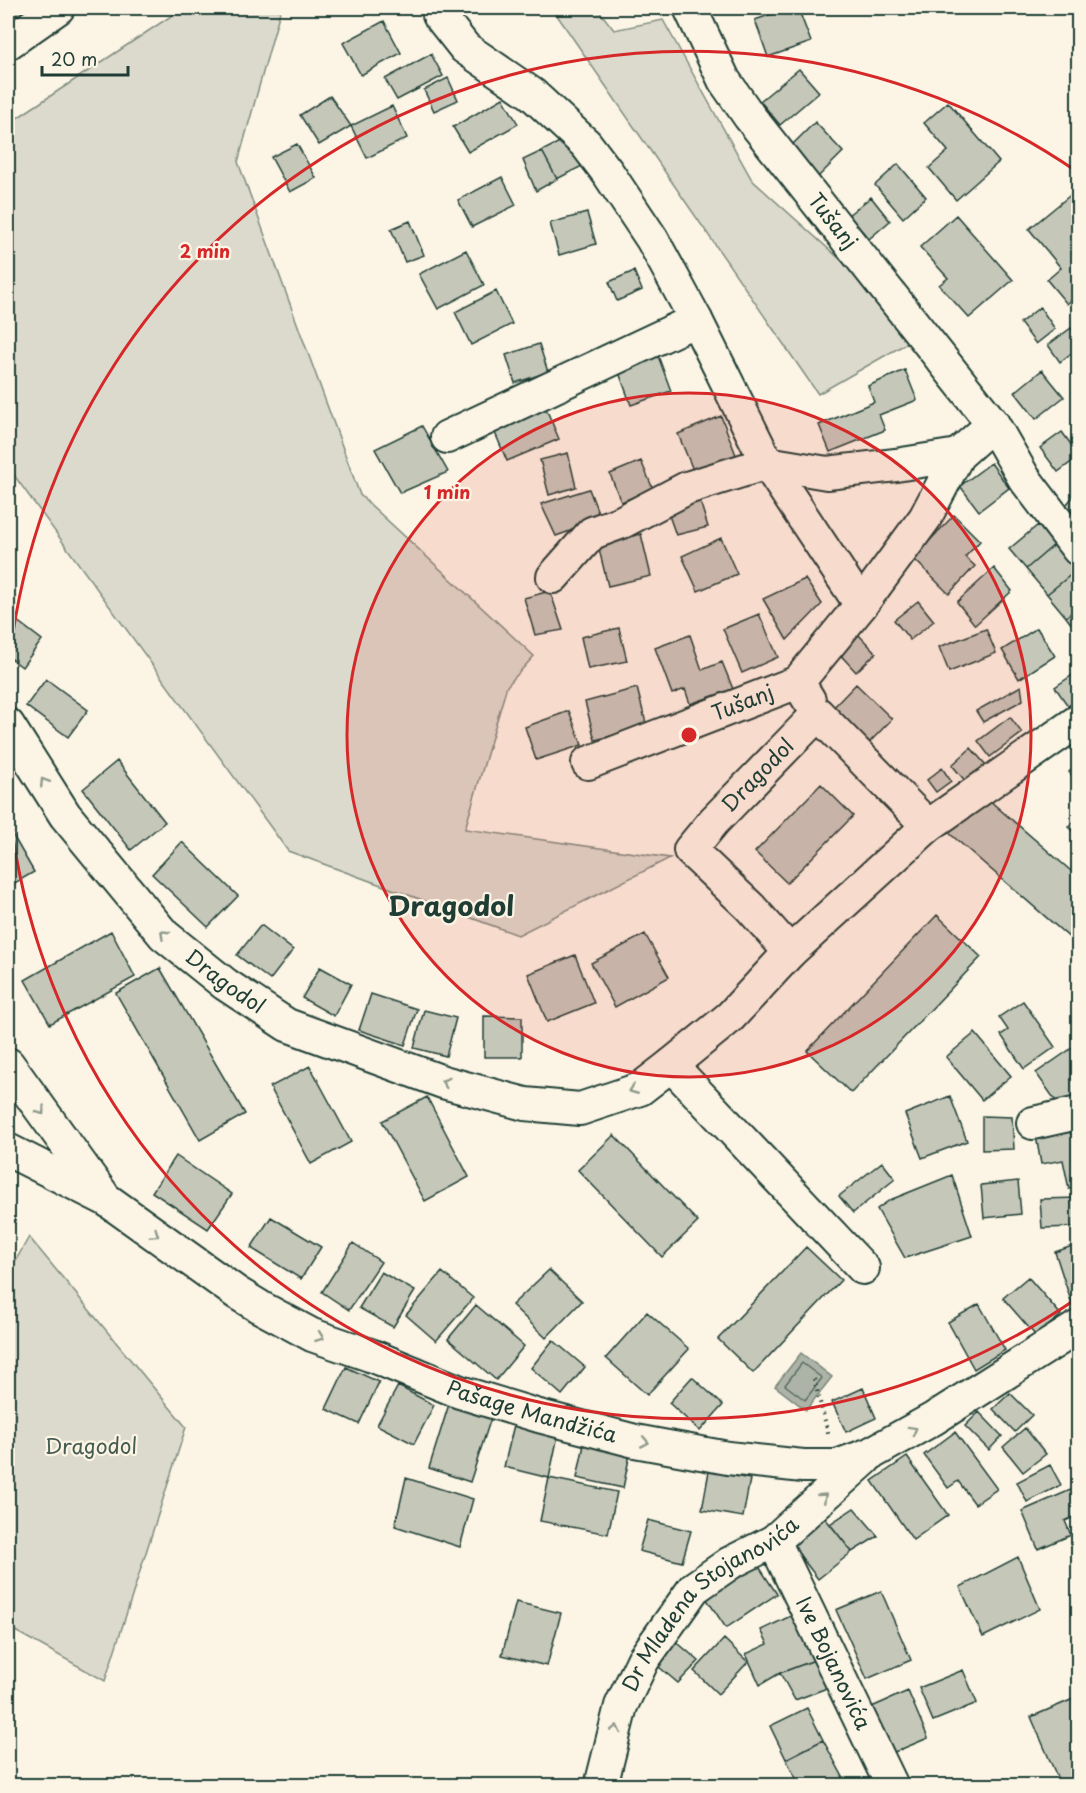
<svg xmlns="http://www.w3.org/2000/svg" width="1086" height="1793" viewBox="0 0 1086 1793" font-family="'Playpen Sans',sans-serif">
<style>
.green{fill:#dcdacc;stroke:#7e8c80;stroke-width:1.5}
.water{fill:#aeb3a7;stroke:#758479;stroke-width:1.5}
.lines{fill:none;stroke-linecap:round;stroke-linejoin:round}
.shore{stroke:#586c62;stroke-width:1.5}
.building{fill:#c5c7b9;stroke:#1f3d34;stroke-width:1.5}
.minor-casing{stroke:#1f3d34;stroke-width:36}
.path{stroke:#1f3d34;stroke-width:4;stroke-dasharray:1.5 4.5;stroke-linecap:butt}
.minor{stroke:#fcf5e5;stroke-width:32}
.oneway{stroke:#8e998c}
.ring{fill:none;stroke:#d62828;stroke-width:3}
.labels{text-anchor:middle;stroke-width:4.5;stroke-linejoin:round;paint-order:stroke}
.street-label{font-size:21px;fill:#1f3d34;stroke:#fcf5e5}
.park-label{font-size:21px;fill:#455c52;stroke:#fcf5e5}
.district-label{font-size:27px;font-weight:bold;fill:#1f3d34;stroke:#fcf5e5}
.centre{fill:#d62828;stroke:#fcf5e5;stroke-width:3}
.ring-label{font-size:18px;text-anchor:middle;font-weight:bold;fill:#d62828;stroke:#fcf5e5;stroke-width:4.5;stroke-linejoin:round;paint-order:stroke}
</style>
<rect width="100%" height="100%" fill="#fcf5e5"/>
<filter id="ink" filterUnits="userSpaceOnUse"><feTurbulence type="fractalNoise" baseFrequency=".0167" numOctaves="2"/><feDisplacementMap in="SourceGraphic" scale="12" xChannelSelector="R" yChannelSelector="G"/><feConvolveMatrix kernelMatrix="1 2 1 2 8 2 1 2 1" color-interpolation-filters="sRGB"/></filter>
<g filter="url(#ink)">
<!-- green -->
<path class="green" d="M183,8H281L238,162L360,495L534,656L507,686L465,829L670,858L518,935L288,851L8,467V124Z
M552,8H597L614,30L663,20L752,180L923,334L818,394Z
M29,1237L186,1427L105,1681L8,1627V1274Z"/>
<!-- water -->
<path class="water" d="M801,1353L832,1377L806,1410L775,1386Z"/>
<g class="lines">
<!-- shore -->
<path class="shore" d="M802,1363L822,1378L805,1400L785,1385Z"/>
</g>
<!-- building -->
<path class="building" d="M8,8H33L8,20Z
M789,8H798L811,42L768,57L755,20Z
M384,21L401,53L361,75L343,43Z
M431,54L443,76L397,100L385,79Z
M799,69L819,92L780,125L760,101Z
M448,78L458,100L434,111L424,90Z
M330,96L351,126L319,145L300,115Z
M503,98L518,124L468,152L453,127Z
M948,102L999,162L956,200L929,168L948,151L924,123Z
M392,106L407,138L367,158L351,126Z
M815,122L843,152L817,178L789,148Z
M571,136L586,164L557,179L542,151Z
M297,144L316,178L290,192L271,157Z
M542,151L557,179L536,191L523,160Z
M898,164L926,197L903,218L875,185Z
M502,177L516,205L472,227L458,200Z
M1074,192L1078,198V294L1067,304L1047,280L1061,268L1029,229Z
M871,197L890,221L869,239L848,215Z
M587,213L596,244L559,255L550,223Z
M956,215L1013,280L969,318L939,285L948,278L920,247Z
M410,221L424,255L405,262L391,229Z
M466,250L484,285L438,309L419,274Z
M634,271L642,290L617,301L609,282Z
M496,291L512,324L471,345L455,312Z
M1040,307L1055,329L1036,344L1020,323Z
M1071,328L1078,338V348L1060,362L1048,345Z
M539,344L548,372L515,383L506,355Z
M657,353L671,391L631,405L617,367Z
M905,370L917,400L879,415L885,430L830,452L819,425L874,402L868,386Z
M1042,370L1064,397L1036,419L1015,392Z
M545,406L559,439L507,461L493,428Z
M721,416L738,460L696,477L678,434Z
M422,426L448,472L400,493L375,449Z
M1062,432L1078,454V457L1058,472L1040,448Z
M568,453L576,487L549,495L540,460Z
M641,461L653,489L621,502L610,474Z
M991,463L1009,488L979,511L960,486Z
M589,489L601,520L556,536L541,504Z
M1078,491V515L1066,505Z
M699,498L708,527L676,535L666,507Z
M954,515L980,541L965,557L975,566L949,594L913,558Z
M1038,525L1054,545L1026,569L1009,549Z
M641,534L651,576L608,586L598,545Z
M721,538L737,574L698,591L682,556Z
M1054,545L1078,569L1047,594L1026,569Z
M994,568L1012,591L975,625L957,602Z
M1078,569V607L1066,617L1047,594Z
M805,579L822,604L787,640L763,599Z
M550,591L563,630L535,635L524,598Z
M918,601L934,621L910,640L894,620Z
M1078,607V633L1066,617Z
M8,614L42,640L22,667L8,656Z
M759,614L778,657L742,673L723,629Z
M619,628L627,661L588,669L581,637Z
M1037,628L1055,656L1019,679L1002,650Z
M986,629L996,653L949,672L939,647Z
M856,632L876,653L856,672L836,650Z
M690,635L702,670L722,662L733,689L690,704L685,689L672,694L655,648Z
M1074,674L1078,680V699L1068,706L1055,687Z
M46,679L88,710L68,737L26,706Z
M856,684L892,719L866,746L830,711Z
M1021,686L1023,700L983,722L976,711Z
M637,688L647,727L595,740L585,702Z
M569,711L582,745L536,760L525,727Z
M1010,717L1022,733L990,757L978,741Z
M971,748L986,765L966,782L952,765Z
M117,761L165,822L131,850L83,789Z
M1078,763V782L1069,772Z
M942,768L951,781L936,792L927,780Z
M821,784L853,816L787,883L755,852Z
M982,794L1078,877V945L949,833Z
M1078,818V836L1068,827Z
M8,827L34,872L8,887Z
M182,842L238,896L208,927L152,874Z
M937,915L981,957L851,1093L807,1051Z
M261,925L293,950L270,980L237,955Z
M111,931L135,977L50,1024L25,980Z
M645,934L669,977L615,1007L591,963Z
M575,955L594,1003L547,1022L528,974Z
M320,967L351,984L334,1016L302,998Z
M160,968L245,1114L200,1140L116,993Z
M371,994L417,1009L405,1045L359,1030Z
M1023,1001L1055,1047L1024,1069L1001,1035L1008,1030L999,1017Z
M424,1010L456,1018L446,1056L414,1048Z
M484,1016L522,1017V1057H484Z
M975,1033L1011,1076L982,1100L946,1057Z
M1075,1046L1078,1051V1093L1060,1107L1036,1073Z
M310,1066L351,1142L311,1164L270,1087Z
M950,1096L967,1141L922,1158L905,1114Z
M427,1097L469,1177L425,1201L382,1121Z
M982,1116L1012,1117L1014,1149L982,1150Z
M1068,1129L1074,1140L1078,1139V1187L1069,1189L1063,1160L1041,1164L1036,1136Z
M614,1135L698,1222L662,1257L578,1170Z
M176,1156L232,1194L208,1229L152,1192Z
M882,1162L895,1179L853,1213L839,1196Z
M952,1175L972,1236L905,1258L877,1209L890,1200Z
M1018,1181L1021,1214L984,1218L981,1185Z
M1078,1198V1227L1042,1228L1040,1199Z
M271,1217L321,1247L301,1279L251,1248Z
M353,1243L381,1262L349,1310L322,1292Z
M1078,1244V1302L1074,1304L1071,1301L1055,1252Z
M806,1247L841,1280L753,1373L718,1339Z
M549,1270L582,1301L546,1338L512,1305Z
M381,1272L415,1291L393,1327L359,1308Z
M442,1272L473,1298L436,1341L406,1315Z
M1028,1277L1061,1315L1036,1336L1003,1298Z
M979,1304L1005,1350L974,1369L948,1322Z
M476,1305L524,1346L496,1380L448,1339Z
M647,1312L689,1349L647,1395L606,1358Z
M553,1340L585,1367L562,1395L531,1368Z
M346,1367L379,1382L359,1424L326,1409Z
M692,1377L723,1405L700,1431L669,1403Z
M398,1386L434,1405L414,1444L377,1425Z
M863,1388L876,1418L846,1432L832,1402Z
M1010,1393L1032,1415L1015,1432L993,1409Z
M449,1404L491,1418L470,1482L429,1468Z
M979,1412L1002,1436L989,1450L965,1426Z
M516,1416L560,1426L549,1478L504,1467Z
M1025,1428L1046,1454L1023,1472L1003,1447Z
M955,1432L997,1489L975,1504L958,1481L948,1488L924,1455Z
M586,1435L632,1444L623,1488L577,1478Z
M907,1457L948,1515L913,1540L872,1481Z
M1050,1465L1061,1485L1027,1502L1017,1482Z
M709,1471L750,1479L743,1517L702,1510Z
M406,1478L473,1499L460,1547L395,1526Z
M549,1478L617,1492L608,1534L540,1521Z
M1073,1489L1078,1502V1515L1065,1521L1071,1535L1038,1549L1022,1511Z
M854,1508L878,1536L852,1552L830,1524Z
M825,1518L852,1552L818,1579L792,1545Z
M648,1520L691,1531L682,1562L639,1551Z
M1018,1557L1040,1609L983,1637L960,1587Z
M754,1559L777,1594L726,1628L702,1592Z
M881,1591L911,1660L867,1679L836,1610Z
M516,1602L561,1613L547,1666L502,1655Z
M797,1613L820,1658L780,1673L760,1685L746,1654L768,1644L761,1630Z
M673,1639L699,1661L678,1683L653,1662Z
M724,1639L748,1662L718,1694L694,1671Z
M820,1658L835,1685L795,1700L780,1673Z
M963,1670L977,1703L933,1721L919,1688Z
M908,1691L928,1738L885,1756L865,1710Z
M1078,1697V1786H1061L1031,1717Z
M807,1708L823,1740L786,1759L770,1726Z
M823,1740L843,1777L825,1786H800L786,1759Z
M649,1778L653,1786H635Z"/>
<g class="lines">
<!-- minor casing -->
<g class="minor-casing">
<g id="minor">
<path id="s1" d="M690,8L724,80L749,116L993,424L1024,478L1078,549"/>
<path d="M439,15L465,48L532,94L586,144L608,173L652,239L696,320L767,463L861,605L925,518L958,455L993,424"/>
<path d="M8,43L58,8"/>
<path d="M447,437L696,320"/>
<path d="M553,577L592,533L622,522L687,488L767,463L827,473L896,465L958,455"/>
<path d="M809,700L798,682L861,605"/>
<path id="s2" d="M8,725L65,815L164,935L225,984L287,1025L443,1082L525,1104L580,1109L640,1089L671,1065L730,1017L790,952L928,826L1078,721"/>
<path id="s3" d="M588,763L798,682"/>
<path id="s4" d="M790,952L750,907L690,850L714,821L818,714L928,826"/>
<path d="M8,1064L102,1194"/>
<path d="M671,1065L863,1268"/>
<path d="M1033,1123L1078,1113"/>
<path id="s5" d="M8,1150L107,1200L237,1293L260,1307L312,1335L370,1355L460,1392L539,1416L635,1441L728,1458L803,1466H837L870,1454L933,1419L1078,1327"/>
<path id="s6" d="M774,1541L892,1786"/>
<path id="s7" d="M601,1786L621,1706L643,1660L694,1588L730,1563L774,1541L865,1459"/>
</g>
</g>
<!-- path -->
<path class="path" d="M814,1379L829,1436"/>
<!-- minor -->
<use href="#minor" class="minor"/>
</g>
<!-- one-way arrows -->
<defs><path id="oneway-chevron" d="M-2-3.5L2.5 0L-2 3.5" fill="none" stroke-width="1.6" stroke-linecap="round" stroke-linejoin="round" transform="scale(1.5)"/></defs>
<g class="oneway">
<use href="#oneway-chevron" transform="translate(44 782) rotate(-122)"/>
<use href="#oneway-chevron" transform="translate(164 934) rotate(-136)"/>
<use href="#oneway-chevron" transform="translate(445 1082) rotate(-163)"/>
<use href="#oneway-chevron" transform="translate(633 1090) rotate(158)"/>
<use href="#oneway-chevron" transform="translate(41 1111) rotate(55)"/>
<use href="#oneway-chevron" transform="translate(155 1234) rotate(35)"/>
<use href="#oneway-chevron" transform="translate(320 1337) rotate(20)"/>
<use href="#oneway-chevron" transform="translate(913 1430) rotate(-29)"/>
<use href="#oneway-chevron" transform="translate(645 1442) rotate(11)"/>
<use href="#oneway-chevron" transform="translate(823 1497) rotate(-42)"/>
<use href="#oneway-chevron" transform="translate(616 1729) rotate(-78)"/>
</g>
</g>
<!-- distance rings -->
<circle cx="689" cy="735" r="342" fill="#d62828" fill-opacity=".12"/>
<g class="ring">
<circle cx="689" cy="735" r="342"/>
<path d="M1076 1299A684 684 0 0 1 8 795M8 675A684 684 0 0 1 1076 171"/>
</g>
<g class="labels">
<!-- street labels -->
<g class="street-label">
<text dy="7" stroke="none"><textPath href="#s1" startOffset="258">Tušanj</textPath></text>
<text dy="7" stroke="none"><textPath href="#s3" startOffset="166">Tušanj</textPath></text>
<text dy="7" stroke="none"><textPath href="#s4" startOffset="244">Dragodol</textPath></text>
<text dy="7" stroke="none"><textPath href="#s2" startOffset="339">Dragodol</textPath></text>
<text dy="7" stroke="none"><textPath href="#s5" startOffset="590">Pašage Mandžića</textPath></text>
<text dy="7" stroke="none"><textPath href="#s7" startOffset="222">Dr Mladena Stojanovića</textPath></text>
<text dy="7" stroke="none"><textPath href="#s6" startOffset="136">Ive Bojanovića</textPath></text>
</g>
<!-- park labels -->
<g class="park-label">
<text x="91" y="1454">Dragodol</text>
</g>
<!-- district labels -->
<g class="district-label">
<text x="451" y="916">Dragodol</text>
</g>
</g>
<circle cx="689" cy="735" r="9" class="centre"/>
<g class="ring-label">
<text x="205" y="258">2 min</text>
<text x="447" y="499">1 min</text>
</g>
<!-- margin -->
<rect width="1086" height="1793" fill="none" stroke="#fcf5e5" stroke-width="30"/>
<rect x="15" y="15" width="1056" height="1763" fill="none" stroke="#1f3d34" stroke-width="2" filter="url(#ink)"/>
<!-- scale -->
<path d="M42 66v9h86v-9" fill="none" stroke="#1f3d34" stroke-width="3"/>
<text x="51" y="66" font-size="18" fill="#1f3d34" stroke="#fcf5e5" stroke-width="4.5" paint-order="stroke">20 m</text>
</svg>
